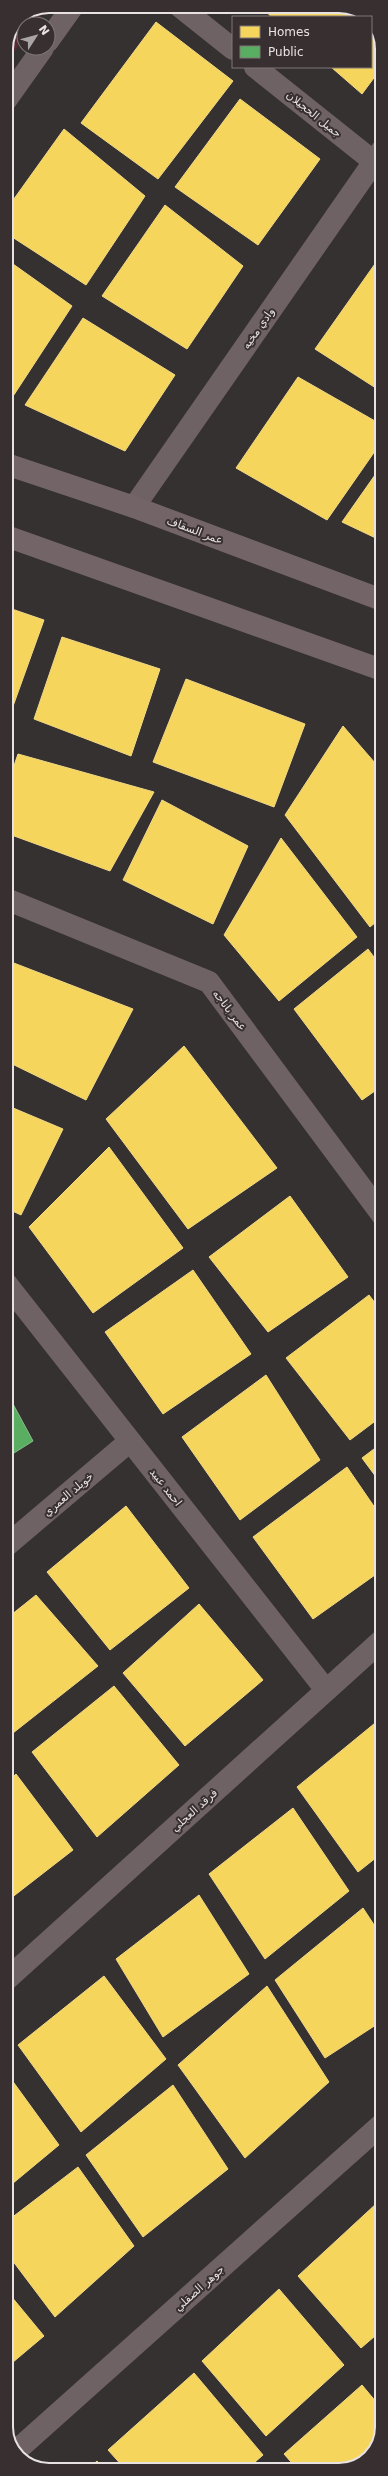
<svg xmlns="http://www.w3.org/2000/svg" width="388" height="2476" viewBox="0 0 388 2476" font-family="'DejaVu Sans','Noto Sans Arabic',sans-serif">
<style>
.green{fill:#592b35}
.homes{fill:#f6d55c;stroke:#f2d984}
.public{fill:#5aae61;stroke:#85be88}
.lines{fill:none;stroke-linecap:round;stroke-linejoin:round}
.street{stroke:#6f6265;stroke-width:22}
.secondary{stroke:#726467;stroke-width:22}
.labels{text-anchor:middle;stroke-width:4;stroke-linejoin:round;paint-order:stroke}
.street-label{font-size:11px;fill:#e8e2e3;stroke:#382f30}
.rim{fill:none;stroke:#e8e2e3;stroke-width:2}
</style>
<rect width="100%" height="100%" fill="#363131"/>
<!-- green -->
<path class="green" d="M45,8L34,24H24V38L6,63V49L19,18Z"/>
<!-- homes -->
<path class="homes" d="M259,6H344L366,17H272Z
M156,22L233,81L158,179L81,123Z
M371,22L382,44V67L362,94L331,67H371Z
M240,99L320,159L258,245L175,187Z
M64,129L145,196L86,285L6,233V210Z
M165,205L243,266L187,349L102,296Z
M6,259L72,306L6,407Z
M377,261L382,264V392L315,349Z
M83,318L175,375L125,451L25,405Z
M298,377L382,425V441L327,520L236,468Z
M382,465V541L342,522Z
M6,607L44,620L12,709L6,707Z
M62,637L160,669L131,756L34,719Z
M186,679L305,724L274,807L153,762Z
M343,726L382,771V917L370,927L285,815Z
M18,754L154,792L110,871L6,833V789Z
M162,800L248,846L213,924L123,880Z
M281,838L357,937L279,1001L224,935Z
M368,949L382,968V1086L362,1100L294,1009Z
M6,960L133,1009L86,1100L6,1061Z
M184,1046L277,1168L188,1229L106,1119Z
M6,1105L63,1129L21,1215L6,1208Z
M109,1147L183,1248L93,1313L29,1227Z
M290,1196L348,1277L268,1332L209,1257Z
M193,1270L251,1354L163,1414L105,1332Z
M369,1295L382,1312V1416L350,1440L286,1358Z
M266,1375L320,1460L240,1520L182,1437Z
M382,1443V1485L362,1458Z
M347,1467L382,1518V1570L313,1619L253,1537Z
M126,1506L189,1588L110,1650L47,1572Z
M36,1595L98,1666L13,1733L6,1725V1619Z
M199,1604L263,1680L185,1746L123,1673Z
M114,1686L179,1765L97,1837L32,1752Z
M380,1719L382,1853L358,1872L297,1787Z
M16,1774L73,1850L6,1902V1783Z
M293,1808L349,1891L265,1959L209,1874Z
M382,1888V1900L377,1893Z
M199,1895L249,1974L163,2037L116,1959Z
M363,1908L382,1937V2021L325,2058L275,1980Z
M104,1976L166,2059L81,2132L18,2045Z
M267,1986L329,2082L245,2158L178,2065Z
M6,2072L59,2145L6,2189Z
M173,2085L228,2169L143,2237L86,2155Z
M78,2167L134,2246L55,2317L6,2252V2222Z
M377,2203L382,2209V2330L361,2348L298,2276Z
M279,2289L344,2365L266,2436L202,2361Z
M6,2290L44,2336L6,2368Z
M194,2373L263,2455L246,2470H126L108,2450Z
M362,2385L382,2409V2427L371,2455L344,2470H298L284,2454Z
M97,2461L104,2470H87Z"/>
<!-- public -->
<path class="public" d="M6,1391L33,1441L6,1458Z"/>
<g class="lines">
<!-- street -->
<path class="street" d="M179,6L233,49
M48,41L73,6
M255,67L373,161
M6,100L43,48
M134,507L382,150
M6,899L209,982L382,1215
M6,1283L326,1690
M6,1546L130,1441
M6,1980L382,1640
M16,2451L382,2124"/>
<!-- secondary -->
<path class="secondary" d="M6,464L134,507L382,600
M6,536L382,670"/>
</g>
<g class="labels">
<!-- street labels -->
<g class="street-label">
<text transform="translate(314 114) rotate(39)" y="4">جميل الحجيلان</text>
<text transform="translate(258 328) rotate(-55)" y="4">وادي مخيه</text>
<text transform="translate(195 530) rotate(21)" y="4">عمر السقاف</text>
<text transform="translate(230 1010) rotate(53)" y="4">عمر باناجه</text>
<text transform="translate(166 1487) rotate(52)" y="4">احمد عبيد</text>
<text transform="translate(68 1494) rotate(-40)" y="4">خويلد العمري</text>
<text transform="translate(194 1810) rotate(-42)" y="4">فرقد العجلي</text>
<text transform="translate(199 2288) rotate(-42)" y="4">جوهر الصقلي</text>
</g>
</g>
<!-- crop -->
<path d="M0 0H388V2476H0ZM49 13H339A36 36 0 0 1 375 49V2427A36 36 0 0 1 339 2463H49A36 36 0 0 1 13 2427V49A36 36 0 0 1 49 13Z" fill="#382f30" fill-rule="evenodd"/>
<path class="rim" d="M49 13H339A36 36 0 0 1 375 49V2427A36 36 0 0 1 339 2463H49A36 36 0 0 1 13 2427V49A36 36 0 0 1 49 13Z"/>
<!-- legend -->
<rect x="232" y="16" width="140" height="52" fill="#382f30" stroke="#7e7778"/>
<rect x="240" y="26" width="20" height="12" fill="#f6d55c" stroke="#7e7778"/>
<text x="268" y="36" font-size="12" fill="#e8e2e3">Homes</text>
<rect x="240" y="46" width="20" height="12" fill="#5aae61" stroke="#7e7778"/>
<text x="268" y="56" font-size="12" fill="#e8e2e3">Public</text>
<!-- north arrow -->
<g transform="translate(36 36) rotate(54)"><circle r="19" fill="#382f30" stroke="#7e7778"/>
<path d="M0-3L7 15L0 10L-7 15Z" fill="#aaa4a5"/>
<text y="-6" font-size="11" font-weight="bold" text-anchor="middle" fill="#e8e2e3">N</text>
</g>
</svg>
